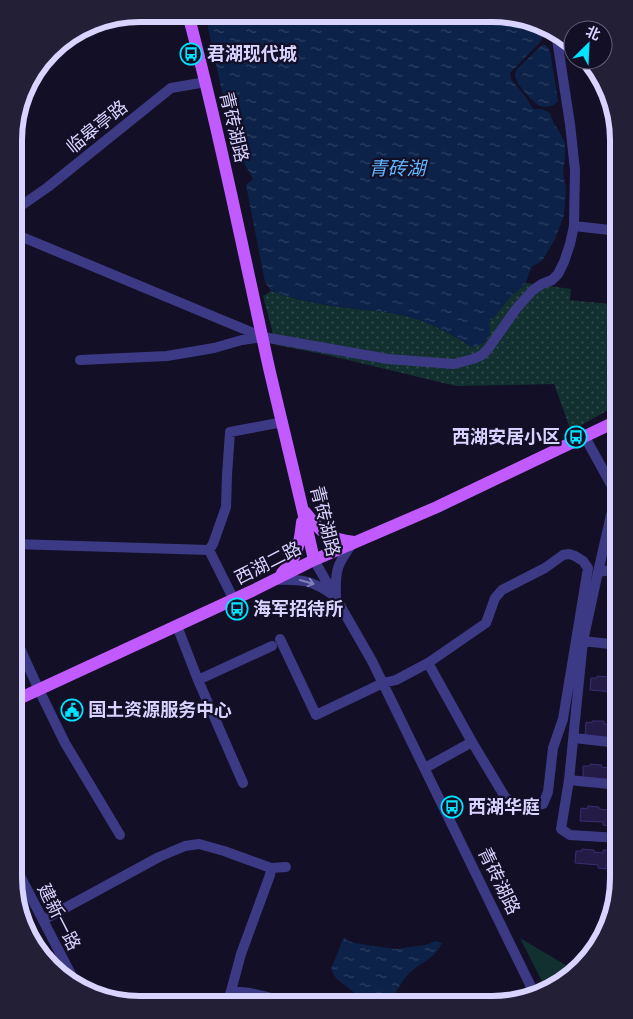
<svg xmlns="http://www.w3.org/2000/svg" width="633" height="1019" viewBox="0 0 633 1019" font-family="'Noto Sans','Noto Sans SC',sans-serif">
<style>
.grass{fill:#12302f}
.park{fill:url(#park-dots)}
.water{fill:url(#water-ripples)}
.building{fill:#241b47;stroke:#3b2d73}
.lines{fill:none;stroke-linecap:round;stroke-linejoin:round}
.minor{stroke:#3d3a85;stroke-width:10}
.major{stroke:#c25bff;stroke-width:12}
.oneway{stroke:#837fbc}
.labels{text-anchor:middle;stroke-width:4.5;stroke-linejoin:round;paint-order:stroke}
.poi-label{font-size:18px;font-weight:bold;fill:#d9d4ff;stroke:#130f26;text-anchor:start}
.street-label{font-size:18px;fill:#d9d4ff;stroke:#130f26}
.water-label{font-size:19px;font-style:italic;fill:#62b6ff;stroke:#130f26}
.rim{fill:none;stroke:#d9d4ff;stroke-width:6}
</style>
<defs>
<pattern id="park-dots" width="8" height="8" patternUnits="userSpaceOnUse" patternTransform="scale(1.25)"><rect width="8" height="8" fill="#12302f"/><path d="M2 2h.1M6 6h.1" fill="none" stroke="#344d4e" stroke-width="1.8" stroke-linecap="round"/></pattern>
<pattern id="water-ripples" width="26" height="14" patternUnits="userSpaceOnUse" patternTransform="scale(1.25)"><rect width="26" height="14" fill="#0c2248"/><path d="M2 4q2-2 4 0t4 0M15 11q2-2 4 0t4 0" fill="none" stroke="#2f4163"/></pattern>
</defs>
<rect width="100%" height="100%" fill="#130f26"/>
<!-- grass -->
<path class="grass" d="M520,938L574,970L547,991Z"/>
<!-- park -->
<path class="park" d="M526,283L571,289L570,300L619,305V404L571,431L554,384L456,386L327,355L276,345L263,296L271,291C291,298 313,303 334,306C359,310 385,310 410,317C432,323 453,335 472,347L490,334L489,323L509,298Z"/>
<!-- water -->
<path class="water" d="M205,14L517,16L542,28V40L510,73L511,79L525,96L533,109H542L550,113L554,124L558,129L565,143V158L563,174L566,188L564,215L555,239L542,261L531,267L526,283L509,298L489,323L490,334L483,344L472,347C453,335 432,323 410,317C385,310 359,310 334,306C313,303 291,298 271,291L265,282L246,185L253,179L237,150L223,97Z
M542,45H546L550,51L558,101C554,106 546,108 540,106C534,104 520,87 517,82C517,82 515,75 515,75L516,70Z
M344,937L348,941L354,943L395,949L425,945L436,941L442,943C435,958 424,961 413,970C402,979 395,993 389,1005C369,1005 361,998 346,986C338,980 335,979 331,969Z"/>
<!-- building -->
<path class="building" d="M597,676L609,677V679L618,680L619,676V695L612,694L613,692L590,690L591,678H597Z
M592,721H604V724H613V721L618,722L619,737H616V740L585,735L586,722L592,723Z
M590,764L602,765L601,767L610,768L611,765H616L615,768H619V781L583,778V766H590Z
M588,806L599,807V809L608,810L609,807H614L613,811H619V823H611V826L603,825V822L580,821L581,808L587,809Z
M582,849L594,850V852L603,853V850H608V853L616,854L617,850L619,851V869H615V866L606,865V869L598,868V865L575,863L576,851H582Z"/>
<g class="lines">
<!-- minor -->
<path class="minor" d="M556,33L570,124L575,170L574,226L619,231
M15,210L48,187L171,88L206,82
M15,234L263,337L388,359L454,364L473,359L482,355L488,349L516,309L533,290L542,284L552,280L558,274L564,262L570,244L574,226
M80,360L167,356L214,348L242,340L262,337
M585,437L619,499
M14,544L209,550L213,544L226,507L227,475L230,432L283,422
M209,550L234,600
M314,560L372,661L536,997
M598,572L611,570H619
M276,580C301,579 312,580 333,595
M336,596C335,570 337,564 353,543
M177,626L198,680L243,783
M14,635L39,690L65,743L120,835
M280,639L316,715L383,683L396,680L428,663L486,623L495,598L502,590L545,568L563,555L569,554L575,556L583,561L588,568L563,719L553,748L548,792L543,804C526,806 519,810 505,797L472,742L425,768
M583,641L619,645
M428,663L472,742
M198,680L272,646
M574,738L619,743
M569,780L619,785
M619,838L570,835L561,829L569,780L583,641L598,572L611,515L616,510L619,508
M14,864L76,984
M18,900L29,893
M43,920L159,857L185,846L199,844L224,851L271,868L286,867
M231,991L250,993L302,1005
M226,1004L231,991L241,954L270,875L271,868"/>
<!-- major -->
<path class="major" d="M188,14C219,131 243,250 269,368C284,432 300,496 314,560
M305,512C322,534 328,538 354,542
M282,573C297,558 300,543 302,522
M14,701L254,590L314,560L437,507L619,420"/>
</g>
<!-- one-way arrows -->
<defs><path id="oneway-shaft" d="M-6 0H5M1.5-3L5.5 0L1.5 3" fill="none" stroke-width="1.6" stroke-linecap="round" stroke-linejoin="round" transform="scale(1.25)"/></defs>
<use class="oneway" href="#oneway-shaft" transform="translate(307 582) rotate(16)"/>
<!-- icons -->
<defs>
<g id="bus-ring" transform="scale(1.125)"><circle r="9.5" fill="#130f26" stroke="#00e5ff" stroke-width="1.5"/><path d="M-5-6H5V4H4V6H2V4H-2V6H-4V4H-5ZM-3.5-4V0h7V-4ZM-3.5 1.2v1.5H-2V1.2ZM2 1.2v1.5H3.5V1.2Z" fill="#00e5ff"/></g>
<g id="civic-ring" transform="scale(1.125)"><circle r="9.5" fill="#130f26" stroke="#00e5ff" stroke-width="1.5"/><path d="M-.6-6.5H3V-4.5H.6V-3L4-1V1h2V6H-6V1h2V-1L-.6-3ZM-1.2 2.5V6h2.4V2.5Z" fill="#00e5ff"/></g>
</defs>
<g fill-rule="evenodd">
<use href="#bus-ring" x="191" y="54"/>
<use href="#bus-ring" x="576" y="437"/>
<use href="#bus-ring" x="237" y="609"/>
<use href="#civic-ring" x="72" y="710"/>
<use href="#bus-ring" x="452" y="807"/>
</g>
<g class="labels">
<!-- poi labels -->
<g class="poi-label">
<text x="207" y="60">君湖现代城</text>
<text x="560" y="443" text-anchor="end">西湖安居小区</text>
<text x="253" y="615">海军招待所</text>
<text x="88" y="716">国土资源服务中心</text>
<text x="468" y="813">西湖华庭</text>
</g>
<!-- street labels -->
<g class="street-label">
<text transform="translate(97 127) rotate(-39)" y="6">临皋亭路</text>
<text transform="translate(234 127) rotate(77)" y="6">青砖湖路</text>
<text transform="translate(325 521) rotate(76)" y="6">青砖湖路</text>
<text transform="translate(268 563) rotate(-27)" y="6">西湖二路</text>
<text transform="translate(499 881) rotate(64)" y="6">青砖湖路</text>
<text transform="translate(59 917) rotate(63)" y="6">建新一路</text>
</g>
<!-- water labels -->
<g class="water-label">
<text x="397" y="175">青砖湖</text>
</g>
</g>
<!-- crop -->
<path d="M0 0H633V1019H0ZM140 22H492A118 118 0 0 1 610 140V878A118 118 0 0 1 492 996H140A118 118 0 0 1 22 878V140A118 118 0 0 1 140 22Z" fill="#231f37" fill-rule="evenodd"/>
<path class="rim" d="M140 22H492A118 118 0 0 1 610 140V878A118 118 0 0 1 492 996H140A118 118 0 0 1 22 878V140A118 118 0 0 1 140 22Z"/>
<!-- north arrow -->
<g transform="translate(588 45) rotate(24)"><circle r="24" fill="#130f26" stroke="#625e7d"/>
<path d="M0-4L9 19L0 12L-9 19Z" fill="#00e5ff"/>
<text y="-8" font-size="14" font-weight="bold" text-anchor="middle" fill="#d9d4ff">北</text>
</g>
</svg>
